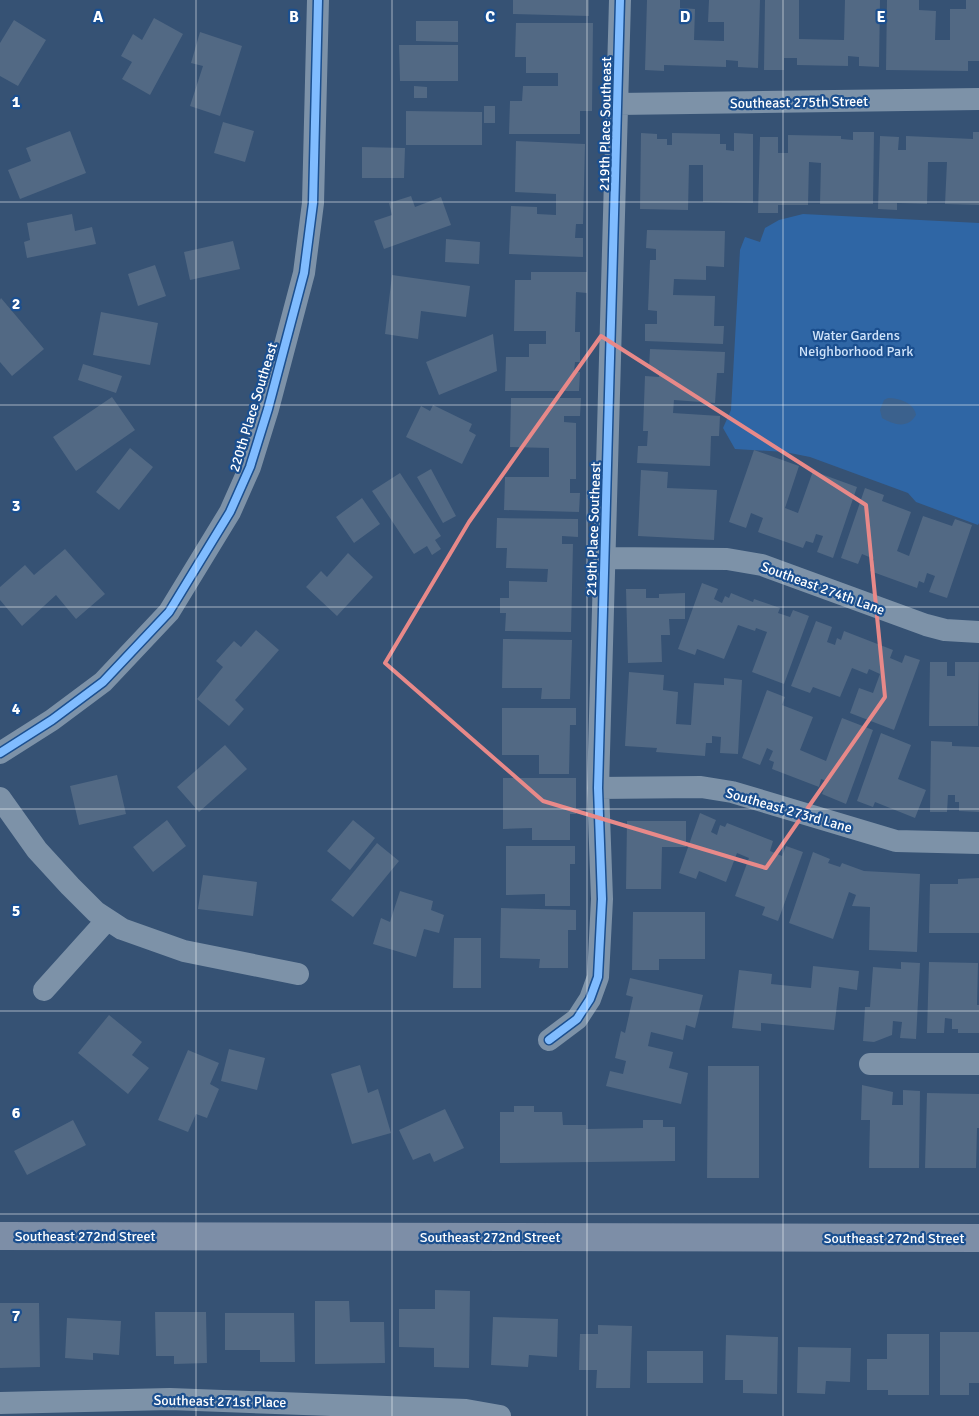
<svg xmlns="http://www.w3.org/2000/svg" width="979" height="1416" viewBox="0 0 979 1416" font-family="Signika,sans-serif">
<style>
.green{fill:#2f66a5}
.water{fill:#3b618d}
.building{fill:#526984}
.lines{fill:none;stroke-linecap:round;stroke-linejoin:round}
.street{stroke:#7d92a8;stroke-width:22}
.primary{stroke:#7d8ea7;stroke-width:28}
.cycleway-casing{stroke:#1b4f8f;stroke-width:11}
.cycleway{stroke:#80bcff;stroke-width:8}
.marked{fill:none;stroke:#e88989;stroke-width:4;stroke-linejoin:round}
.grid{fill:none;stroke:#fff;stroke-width:1;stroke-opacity:0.55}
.labels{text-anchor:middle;stroke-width:4.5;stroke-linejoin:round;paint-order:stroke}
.street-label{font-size:14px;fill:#fff;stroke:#1b4f8f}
.park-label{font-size:14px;fill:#cfe3fa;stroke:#1b4f8f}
.grid-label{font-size:16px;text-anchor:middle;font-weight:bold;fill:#fff;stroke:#1b4f8f;stroke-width:4.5;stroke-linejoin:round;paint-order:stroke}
</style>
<rect width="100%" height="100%" fill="#365274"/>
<!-- green -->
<path class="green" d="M803,214L979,223V523L978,525L916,502L908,493L810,457L785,452L735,449L723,428L731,410L740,250L745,237L760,242L765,228L779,220Z"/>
<!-- water -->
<path class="water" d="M888,398C899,398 914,403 916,415C908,429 894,425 882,418L880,410L884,400Z"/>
<!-- building -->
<path class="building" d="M513,0H589V16L513,14Z
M647,0H680V8L695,9L694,40L724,41V22H708L709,0H760L758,68L738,67V61L726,60V67L664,65V71L645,70Z
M765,0H799V39L844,40L845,0H880L879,67L859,66V57L848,56V66L797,65V58H784V70H764Z
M887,0H919V10L936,11L935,40H950V9H966V0H979V61H968V71L886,70Z
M154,18L183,34L150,95L122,79L132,62L121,56L133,34L142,40Z
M14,20L46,40L18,86L0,76V43Z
M416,21H458V42L416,41Z
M516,23H593L592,111H580V134H509L510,101H522L523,86H558V73H526V57H515Z
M200,32L242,46L220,116L190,106L203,66L191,63Z
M399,45H458V81H400Z
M414,86L427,87V98H414Z
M484,106H495V123H484Z
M406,111L482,112V145H406Z
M223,122L254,131L245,162L214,153Z
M70,131L86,173L20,199L8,170L31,161L26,148Z
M853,132H874L873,204H820L821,163L809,162L808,205H778V213H758L760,137H778V153H788V135L841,136V139L853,140Z
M973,132H979V205L945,204L947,162H928L927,204L897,203V210L878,209L880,136L899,137L898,150H906V136L973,139Z
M641,133L657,134V139H667V145H672V133L720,134V144H726V150L734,151V133L753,134V203L703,202V165H689L688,210L640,209Z
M516,141L585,144L583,224H576L575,238H583V257L509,254L511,206L537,207V214L556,215V194L515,192Z
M362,147L405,148L404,178H362Z
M411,196L415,207L441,197L451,225L384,249L374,221L392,215L389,203Z
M72,214L75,231L92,227L96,244L27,258L24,242L30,240L27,223Z
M647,230L725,231L724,267L706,266V280L674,279L673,295L715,296L714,326H724L723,344L645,341V324H657V311L648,310L650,260H656V249L646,248Z
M446,239L480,242L479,264L445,262Z
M233,241L240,269L190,280L184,252Z
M155,265L166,296L138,306L128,274Z
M531,272H587V293L576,292L575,332H580V362H575L574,372H580L579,391H505L506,357H529V344H546V331H514L515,280H531Z
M392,275L470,286L466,317L421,311L418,339L385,334Z
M1,298L44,349L12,376L0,362V300Z
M101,312L158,323L150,365L93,355Z
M493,334L497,371L439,395L426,362Z
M650,349L725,352L724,373H717L715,403L674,400L673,413L720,416L719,436H711L710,466L637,463L638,446H647L648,431H643L645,376L659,377L660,370L649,369Z
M83,364L122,376L116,393L78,380Z
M112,397L135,430L76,471L53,437Z
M511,398H581L580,416H564V422L576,423V479H570V493H580L579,512L504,510L505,477H549V448L510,447Z
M433,405L472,424L469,431L476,435L462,464L406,437L421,406L430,411Z
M130,448L153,467L119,510L96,492Z
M754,450L799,466L785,508L798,513L813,471L857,487L833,558L817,552L823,536L816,534L813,543L806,541L803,548L758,532L763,518L751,513L746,528L729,522Z
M431,469L456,516L443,523L417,477Z
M641,470L668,472L667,488L717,490L714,540L638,536Z
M400,473L441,536L435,540L441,549L432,555L427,546L414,554L372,491Z
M865,488L884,495L882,501L911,512L897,551L909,556L923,516L952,526L955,519L972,525L947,598L929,592L935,576L927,573L924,583L919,581L917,588L870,571L874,559L862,554L858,564L841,558Z
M362,498L380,524L354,543L336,517Z
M497,518L578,519V537L562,536V544H573L571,632L505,631L506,613H500V598H509V581L547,582L548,569L506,568L507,548H496Z
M65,549L105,594L76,619L56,595L22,626L0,600V587L25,565L34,575Z
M348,553L373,577L337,616L306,587L321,571L327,577Z
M702,583L718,589L714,599L722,603L725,596L729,598L731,593L753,602L754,599L780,608L778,613L790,617L793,610L809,616L784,684L752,672L767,632L756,628L755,631L738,625L724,659L697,649L695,655L678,649Z
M626,589H646V598H659V594L685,593V619H669L670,635H661L662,662L628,663Z
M816,621L832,627L827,642L835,645L837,638L841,640L844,631L893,650L890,658L902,663L905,655L920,660L894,730L850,713L859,688L873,693L880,674L869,669L867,674L852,668L840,697L813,687L810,693L791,686Z
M256,630L279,650L235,700L244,709L229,726L197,699L223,667L216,661L234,641L241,647Z
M503,639L572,640L570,699H541L542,688H502Z
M930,662H947V676H955V662H979L978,726H929Z
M629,672L664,675L663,690L678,692L676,724L691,725L694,683L724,685V678L742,680L738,754L720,753L721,737L712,736V743H706L705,756L656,752L657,748L625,746Z
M767,690L785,697L782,705L813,717L800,750L826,761L842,718L873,730L846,804L822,794L827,781L821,779L819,787L772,769L774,762L769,760L773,751L767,748L760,765L742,758Z
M502,708H576V725H570L569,774H539V755H502Z
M881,733L911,745L898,779L926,790L915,818L875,802L873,807L857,801Z
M931,741L952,742V746L979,747V812L959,811V802H955V795H948L947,812H930Z
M225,745L247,769L199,812L177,787Z
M117,775L126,814L79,825L70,786Z
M503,778H576V814H570V840H532V828L503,829Z
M700,813L716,820L711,832L717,835L720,825L725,827L727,823L773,841L770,851L782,856L786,846L803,852L778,921L762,915L765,907L735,896L749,858L737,853L726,882L699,871L696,879L679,873Z
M167,820L186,846L153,872L133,847Z
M353,820L375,838L350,870L327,851Z
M627,821H686V847H662L661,889H626Z
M377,843L399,861L353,917L331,900Z
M506,846H575V864H570V906H545V894L506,895Z
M813,852L830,859L828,863L840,867L842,863L864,871L920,874L917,952L869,950L870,907L852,906L856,895L849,892L833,939L789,923Z
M203,875L257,882L253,916L198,909Z
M979,878V933H929L930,884H958V879Z
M400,891L433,901L431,910L444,915L439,933L424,929L416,957L373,944L381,918L390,922Z
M501,908L576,910V930H568V968H539L540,959L500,958Z
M633,912H705V959H659V970H632Z
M454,938H481V988H453Z
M901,962L920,963L916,1039L900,1038L902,1022L893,1021L892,1035L874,1042L863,1041L865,1007H870L873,967L901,969Z
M929,962L978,963L977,1005H979V1033H958V1029H952V1019L945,1018L944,1033H927Z
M813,966L859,971L857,990L839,987L834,1030L761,1023V1031L732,1028L739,970L772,974L771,984L811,988Z
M630,978L703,995L695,1028L686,1025L683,1040L651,1032L648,1046L673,1052L669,1068L688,1073L681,1104L606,1086L610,1071L623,1074L626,1061L615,1058L621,1031L625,1033L633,997L626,995Z
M109,1015L142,1042L132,1055L149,1068L128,1094L78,1053Z
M229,1049L265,1058L257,1090L221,1081Z
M188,1050L219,1063L210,1084L219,1089L207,1118L196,1114L188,1132L158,1120Z
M360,1065L368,1093L378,1089L391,1133L352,1144L331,1074Z
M708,1066H759V1178H707Z
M862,1085L893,1092L892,1105H903V1090L920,1091L919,1168H869L870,1120H861Z
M927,1093L979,1094V1128H977L976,1168H925Z
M514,1106H534V1112H562L563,1125H586V1129L643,1128V1120H663V1127H675V1161L500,1163V1112H514Z
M445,1109L464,1148L434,1162L430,1153L413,1160L399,1130Z
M73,1120L86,1145L27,1175L14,1151Z
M435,1290L470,1291L469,1368L434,1367V1348L399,1347V1309H435Z
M315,1301H349L350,1322H384L385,1363L315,1364Z
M0,1303H39L40,1367L0,1368Z
M155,1312H206L207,1363L174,1364V1356H156Z
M225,1313H294L295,1362H260V1350H225Z
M493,1317L558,1319L557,1357L529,1355L528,1367L491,1365Z
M67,1318L121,1321L119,1355L93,1353V1360L65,1358Z
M598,1325L632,1326L630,1388H596L597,1370H579L580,1334H598Z
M940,1332H979V1383H969V1395H940Z
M887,1334H929V1395H888V1390H867V1359H887Z
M726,1335L778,1337L777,1394L743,1393V1380H725Z
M798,1347L851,1348L850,1382L826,1381L825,1394L797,1393Z
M647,1351H703V1383H647Z"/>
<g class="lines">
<!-- street -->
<path class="street" d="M618,104L979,99
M605,558L727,559L762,565L926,625L945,630L979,632
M0,753L52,720L103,682L169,612L230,512L250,467L268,409L304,273L313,203L318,0
M598,788L701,787L732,792L896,841L979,843
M0,798L37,850L70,886L96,912L122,929L184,951L298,974
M44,990L107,920
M549,1040L577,1019L590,999L598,977L602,899L598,788L620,0
M870,1064H979
M0,1403L170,1399L466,1410L500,1416"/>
<!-- primary -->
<path class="primary" d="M0,1236L979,1238"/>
<!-- cycleway casing -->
<g class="cycleway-casing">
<path id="cycleway" d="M0,753L52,720L103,682L169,612L230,512L250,467L268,409L304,273L313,203L318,0
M549,1040L577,1019L590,999L598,977L602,899L598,788L620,0"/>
</g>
<!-- cycleway -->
<use href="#cycleway" class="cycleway"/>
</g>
<!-- marked area -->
<path class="marked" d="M601,336L866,505L885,697L766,868L543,801L385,663L469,522Z"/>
<!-- grid -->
<path class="grid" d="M196,0V1416M392,0V1416M587,0V1416M783,0V1416M0,202H979M0,405H979M0,607H979M0,809H979M0,1011H979M0,1214H979"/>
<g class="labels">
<!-- street labels -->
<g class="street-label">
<text transform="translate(799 102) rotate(-1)" y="5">Southeast 275th Street</text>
<text transform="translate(605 124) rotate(-89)" y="5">219th Place Southeast</text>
<text transform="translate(253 407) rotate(-73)" y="5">220th Place Southeast</text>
<text transform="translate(593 529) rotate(-88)" y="5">219th Place Southeast</text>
<text transform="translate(823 588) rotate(20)" y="5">Southeast 274th Lane</text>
<text transform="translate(789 810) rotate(16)" y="5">Southeast 273rd Lane</text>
<text x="85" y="1241">Southeast 272nd Street</text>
<text x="490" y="1242">Southeast 272nd Street</text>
<text x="894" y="1243">Southeast 272nd Street</text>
<text transform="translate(220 1401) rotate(1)" y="5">Southeast 271st Place</text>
</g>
<!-- park labels -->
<g class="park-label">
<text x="856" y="340">Water Gardens<tspan x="856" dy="16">Neighborhood Park</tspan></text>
</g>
</g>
<g class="grid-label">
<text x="98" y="22">A</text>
<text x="294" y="22">B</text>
<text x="490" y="22">C</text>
<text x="685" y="22">D</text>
<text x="881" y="22">E</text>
<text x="16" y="107">1</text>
<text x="16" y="309">2</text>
<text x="16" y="511">3</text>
<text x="16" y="714">4</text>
<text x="16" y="916">5</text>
<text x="16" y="1118">6</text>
<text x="16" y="1321">7</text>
</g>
</svg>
